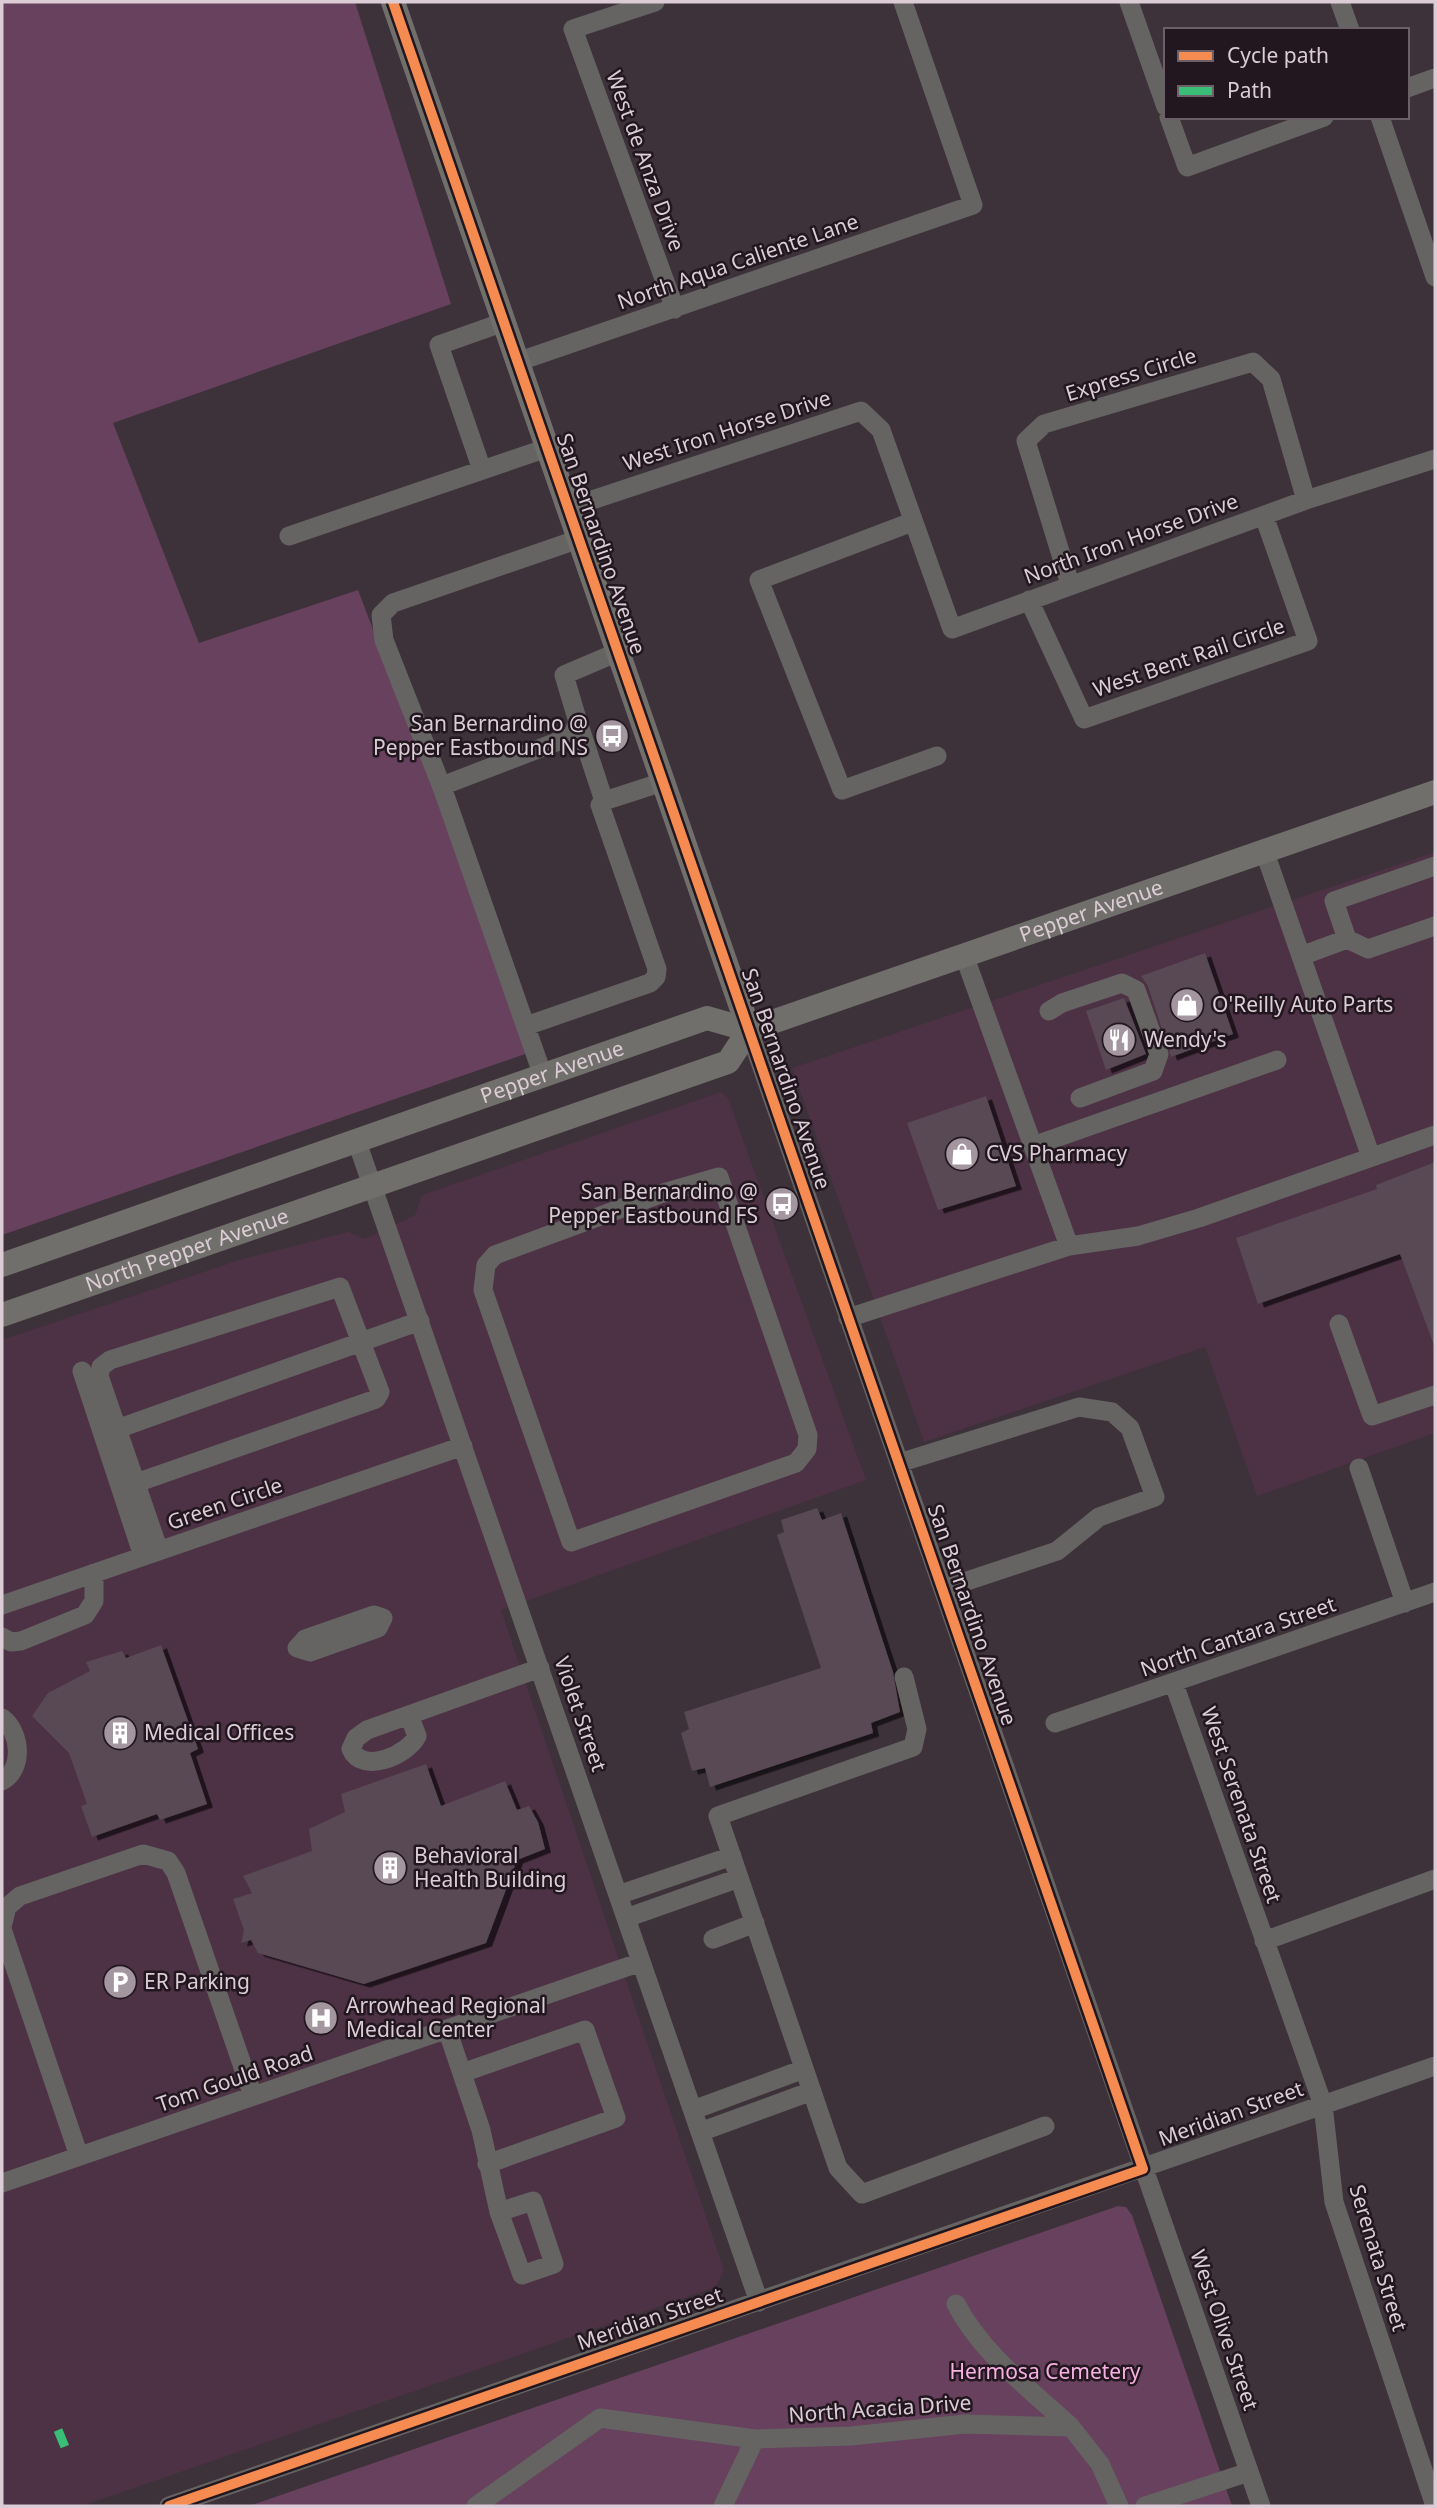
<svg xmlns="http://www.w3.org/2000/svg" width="1437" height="2508" viewBox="0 0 1437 2508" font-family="'Noto Sans',sans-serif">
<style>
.built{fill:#4d3145}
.green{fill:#67415d}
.building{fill:#584854;filter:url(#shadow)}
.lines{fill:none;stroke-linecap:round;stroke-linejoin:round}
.minor{stroke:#666462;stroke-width:19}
.major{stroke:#716f6b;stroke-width:24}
.quiet{stroke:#3abd76;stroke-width:9;stroke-dasharray:18 9;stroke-linecap:butt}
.cycleway-casing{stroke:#22171f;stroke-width:15}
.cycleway{stroke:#f68b52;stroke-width:10}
.labels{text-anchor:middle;stroke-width:5;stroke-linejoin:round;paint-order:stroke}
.street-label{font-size:21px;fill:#dcccd6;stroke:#22171f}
.poi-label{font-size:21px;fill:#dcccd6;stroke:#22171f;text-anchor:start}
.park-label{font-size:21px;fill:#f8b1e3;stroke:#22171f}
</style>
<defs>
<filter id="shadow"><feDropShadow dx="6" dy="3.5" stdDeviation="0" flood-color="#0009"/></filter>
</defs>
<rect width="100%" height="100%" fill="#3d313a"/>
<!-- built -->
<path class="built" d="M1435,852V1433L1257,1496L1205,1347L924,1442L792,1068Z
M721,1092L728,1098L866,1480L501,1610L724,2270L716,2287L82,2506H2V1340L242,1259L348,1232L365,1239L415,1215L422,1195Z"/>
<!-- green -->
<path class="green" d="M2,2H355L451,304L113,423L199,643L358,590L534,1051L2,1235Z
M1118,2206L1126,2207L1132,2215L1232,2506H249Z"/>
<!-- building -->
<path class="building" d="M1205,953L1233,1034L1171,1057L1148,986L1141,976Z
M1124,998L1146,1054L1106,1070L1086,1011Z
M986,1096L1016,1186L938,1210L907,1123Z
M1435,1162V1348L1400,1254L1258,1304L1236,1238L1377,1189L1376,1185Z
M817,1508L822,1520L841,1513L893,1672L900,1712L871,1723L873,1733L710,1787L705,1768L692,1771L681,1733L689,1729L684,1712L821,1668L777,1535L784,1532L781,1520Z
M161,1645L198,1749L190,1753L207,1804L160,1820L157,1814L92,1837L81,1806L87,1804L69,1753L32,1716L48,1693L90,1671L86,1662L122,1651L126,1658Z
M426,1764L441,1806L505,1781L517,1810L529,1806L538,1822L545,1849L517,1860L486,1943L364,1984L258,1953L251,1940L241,1943L244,1930L233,1899L252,1893L243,1876L312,1851L309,1829L345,1812L341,1794Z"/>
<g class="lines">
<!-- minor -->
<path class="minor" d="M655,2L573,29L675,309
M1129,2L1166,107
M1340,2L1350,30
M1407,88L1435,78
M1169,117L1187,167L1324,117
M1380,117L1435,277
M517,362L973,205L903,2
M482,470L439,345L504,322
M568,508L861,411L881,430L952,629L1306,500L1435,459
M912,522L759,580L842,790L937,756
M289,536L547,448
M1070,584L1026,441L1044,424L1253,362L1271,379L1306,500
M1029,600L1084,719L1308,641L1264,516
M443,790L384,640L381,615L393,603L579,539
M604,801L663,782
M1264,850L1371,1157
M1347,939L1334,901L1435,866
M964,955L1069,1246
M1301,956L1347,939L1368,949L1435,926
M1049,1011L1062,1003L1122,983L1136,990L1159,1054L1153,1071L1080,1098
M526,1026L650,983L656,977L657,969L600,805L604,801L578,722
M749,1030L1261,2506
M543,1076L443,790L447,784L572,736L578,722L564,675L618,652
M357,1142L759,2302
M1033,1146L1277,1060
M719,1177L808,1435L807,1449L796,1463L571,1542L483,1290L486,1265L495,1255L660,1194Z
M848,1318L1069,1246L1138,1236L1199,1218L1435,1135
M1339,1324L1372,1416L1435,1395
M82,1371L143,1556
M117,1429L420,1321
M899,1463L1079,1407L1112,1412L1130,1428L1155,1497L1099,1517L1057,1551L943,1589
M1359,1468L1405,1603
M136,1483L376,1399L380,1392L340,1287L110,1360L101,1367L99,1376L159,1551
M2,1605L463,1446
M374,1615L383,1618L378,1628L310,1652L297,1648L305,1639Z
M2,1637L11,1642L21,1641L85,1615L94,1601V1573
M904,1677L917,1729L913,1747L718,1816L838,2168L862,2194L1045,2126
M1174,1684L1323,2105L1334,2202L1435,2506
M409,1715L417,1736C408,1755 362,1775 351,1749L356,1738L367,1730L540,1668
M2,1718C21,1732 24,1769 2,1781
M1055,1723L1435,1592
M618,1895L732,1856
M626,1918L739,1878
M2,1927L7,1907L20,1896L143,1854L168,1861L176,1873L253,2096
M2,1929L79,2156
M713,1939L755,1923
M1264,1941L1435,1879
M447,2029L481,2130L499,2212L522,2275L554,2264L533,2201L499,2212
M462,2073L585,2030L616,2118L487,2164
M693,2110L804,2069
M700,2132L812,2091
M2,2183L641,1962
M956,2304C982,2354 1030,2389 1071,2427
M169,2506L1435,2066
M476,2506L600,2418L755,2439L851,2436L965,2424L1071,2427L1100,2464L1119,2506
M723,2506L755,2439
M1145,2506L1249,2472"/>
<!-- major -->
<g class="major">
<path d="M393,2L749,1030"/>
<path id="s1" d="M2,1265L707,1018L749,1030L1435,792"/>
<path id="s2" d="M2,1315L728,1062L749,1030"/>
</g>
<!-- quiet -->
<path class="quiet" d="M58,2430L65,2447"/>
<!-- cycleway casing -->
<g class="cycleway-casing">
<path id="cycleway" d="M169,2506L1143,2169L393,2"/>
</g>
<!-- cycleway -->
<use href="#cycleway" class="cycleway"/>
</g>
<!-- icons -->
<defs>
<g id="bus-disc" transform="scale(1.75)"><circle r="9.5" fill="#a4969f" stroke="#22171f"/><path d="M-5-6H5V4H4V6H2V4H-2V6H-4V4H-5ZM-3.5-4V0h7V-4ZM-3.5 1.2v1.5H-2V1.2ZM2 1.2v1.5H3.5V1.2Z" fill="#fff"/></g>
<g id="shop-disc" transform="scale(1.75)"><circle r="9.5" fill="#a4969f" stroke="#22171f"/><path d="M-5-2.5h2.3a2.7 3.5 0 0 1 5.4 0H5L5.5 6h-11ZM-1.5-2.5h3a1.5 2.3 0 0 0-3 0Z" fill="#fff"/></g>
<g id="restaurant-disc" transform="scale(1.75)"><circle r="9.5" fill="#a4969f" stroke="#22171f"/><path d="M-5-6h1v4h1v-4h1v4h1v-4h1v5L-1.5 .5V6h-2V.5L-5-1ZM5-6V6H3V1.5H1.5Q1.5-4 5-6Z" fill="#fff"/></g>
<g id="building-disc" transform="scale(1.75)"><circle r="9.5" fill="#a4969f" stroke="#22171f"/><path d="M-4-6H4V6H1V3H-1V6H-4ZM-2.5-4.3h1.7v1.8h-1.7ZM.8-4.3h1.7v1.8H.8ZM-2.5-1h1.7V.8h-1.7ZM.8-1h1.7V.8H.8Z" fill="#fff"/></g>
<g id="parking-disc" transform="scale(1.75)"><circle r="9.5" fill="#a4969f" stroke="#22171f"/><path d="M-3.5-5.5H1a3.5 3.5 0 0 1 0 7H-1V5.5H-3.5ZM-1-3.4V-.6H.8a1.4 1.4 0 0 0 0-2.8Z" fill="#fff"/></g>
<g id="hospital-disc" transform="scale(1.75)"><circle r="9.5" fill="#a4969f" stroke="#22171f"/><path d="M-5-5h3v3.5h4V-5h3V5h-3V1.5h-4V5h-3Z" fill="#fff"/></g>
</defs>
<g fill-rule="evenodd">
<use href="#bus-disc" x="612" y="736"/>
<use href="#shop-disc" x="1187" y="1005"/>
<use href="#restaurant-disc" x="1119" y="1040"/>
<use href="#shop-disc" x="962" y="1154"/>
<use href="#bus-disc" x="782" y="1204"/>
<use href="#building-disc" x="120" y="1733"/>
<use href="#building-disc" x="390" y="1868"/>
<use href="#parking-disc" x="120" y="1982"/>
<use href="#hospital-disc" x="321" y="2018"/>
</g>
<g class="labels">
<!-- street labels -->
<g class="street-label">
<text transform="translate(645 161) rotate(70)" y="7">West de Anza Drive</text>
<text transform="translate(738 262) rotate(-19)" y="7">North Aqua Caliente Lane</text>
<text transform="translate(1131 375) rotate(-17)" y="7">Express Circle</text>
<text transform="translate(727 431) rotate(-18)" y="7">West Iron Horse Drive</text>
<text transform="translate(1131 539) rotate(-20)" y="7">North Iron Horse Drive</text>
<text transform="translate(601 544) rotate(71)" y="7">San Bernardino Avenue</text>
<text transform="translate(1189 658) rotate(-19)" y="7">West Bent Rail Circle</text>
<text dy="7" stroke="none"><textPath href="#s1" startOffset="1153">Pepper Avenue</textPath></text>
<text dy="7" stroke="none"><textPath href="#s1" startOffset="583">Pepper Avenue</textPath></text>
<text transform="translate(786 1079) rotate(71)" y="7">San Bernardino Avenue</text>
<text dy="7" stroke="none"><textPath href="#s2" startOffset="196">North Pepper Avenue</textPath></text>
<text transform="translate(225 1504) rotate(-19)" y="7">Green Circle</text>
<text transform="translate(972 1615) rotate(71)" y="7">San Bernardino Avenue</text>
<text transform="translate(1238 1637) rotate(-19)" y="7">North Cantara Street</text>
<text transform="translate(580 1714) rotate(71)" y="7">Violet Street</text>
<text transform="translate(1241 1805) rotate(71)" y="7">West Serenata Street</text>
<text transform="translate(235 2079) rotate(-19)" y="7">Tom Gould Road</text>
<text transform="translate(1231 2114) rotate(-20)" y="7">Meridian Street</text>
<text transform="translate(1378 2258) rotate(73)" y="7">Serenata Street</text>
<text transform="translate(650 2319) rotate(-19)" y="7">Meridian Street</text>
<text transform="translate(1224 2330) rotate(71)" y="7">West Olive Street</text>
<text transform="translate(880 2409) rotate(-4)" y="7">North Acacia Drive</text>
</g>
<!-- poi labels -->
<g class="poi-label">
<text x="588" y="731" text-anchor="end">San Bernardino @<tspan x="588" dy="24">Pepper Eastbound NS</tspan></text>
<text x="1212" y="1012">O'Reilly Auto Parts</text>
<text x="1144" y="1047">Wendy's</text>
<text x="986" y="1161">CVS Pharmacy</text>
<text x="758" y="1199" text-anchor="end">San Bernardino @<tspan x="758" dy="24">Pepper Eastbound FS</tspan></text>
<text x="144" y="1740">Medical Offices</text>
<text x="414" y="1863">Behavioral<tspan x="414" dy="24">Health Building</tspan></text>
<text x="144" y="1989">ER Parking</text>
<text x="346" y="2013">Arrowhead Regional<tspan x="346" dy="24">Medical Center</tspan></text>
</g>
<!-- park labels -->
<g class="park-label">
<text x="1045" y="2379">Hermosa Cemetery</text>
</g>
</g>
<!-- border -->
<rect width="1437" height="2508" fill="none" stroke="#dcccd6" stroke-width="7"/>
<!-- legend -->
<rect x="1164" y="28" width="245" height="91" fill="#22171f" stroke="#6c5f68" stroke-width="2"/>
<rect x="1178" y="51" width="35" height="10" fill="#f68b52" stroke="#6c5f68" stroke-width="2"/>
<text x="1227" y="63" font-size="21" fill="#dcccd6">Cycle path</text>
<rect x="1178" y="86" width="35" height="10" fill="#3abd76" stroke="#6c5f68" stroke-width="2"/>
<text x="1227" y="98" font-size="21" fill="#dcccd6">Path</text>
</svg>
